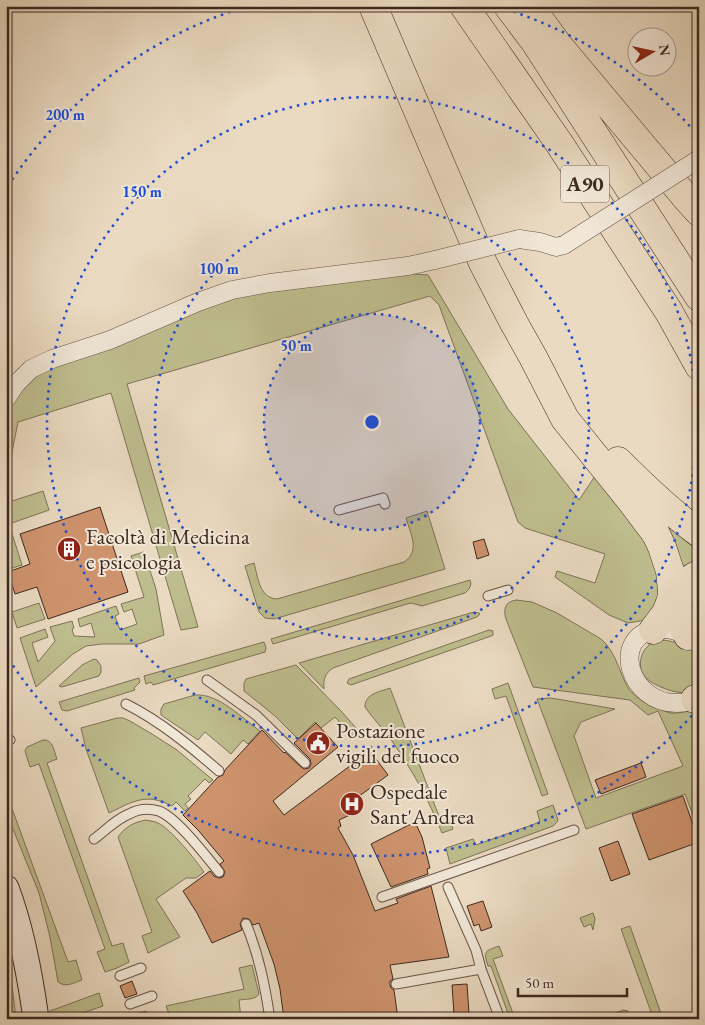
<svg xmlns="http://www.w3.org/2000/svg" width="705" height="1025" viewBox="0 0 705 1025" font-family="'EB Garamond',serif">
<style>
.green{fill:#bebd8e;stroke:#7e7357}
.building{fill:#ce936d;stroke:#3e2920}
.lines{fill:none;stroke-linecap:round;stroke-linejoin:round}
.lane-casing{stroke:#695548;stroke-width:11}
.street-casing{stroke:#695548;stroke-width:19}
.secondary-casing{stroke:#3e2920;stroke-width:27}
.highway-casing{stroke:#3e2920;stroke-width:29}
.lane{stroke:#f1e7d7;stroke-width:9}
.street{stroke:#f1e7d7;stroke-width:18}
.secondary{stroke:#f1e7d7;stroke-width:25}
.highway{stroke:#eadac1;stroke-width:28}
.street-bridge-casing{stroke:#695548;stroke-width:19;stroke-linecap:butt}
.street-bridge{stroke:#f1e7d7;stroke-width:18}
.ring{fill:none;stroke:#1d4ed8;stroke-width:2.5;stroke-dasharray:2.5 5}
.labels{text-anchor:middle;stroke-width:4;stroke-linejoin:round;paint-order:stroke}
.shield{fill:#f1e7d7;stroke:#746257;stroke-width:1}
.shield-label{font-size:21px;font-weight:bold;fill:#3e2920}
.poi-label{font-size:22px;fill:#3e2920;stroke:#f1e7d7;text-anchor:start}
.centre{fill:#1d4ed8;stroke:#f1e7d7;stroke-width:2.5}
.ring-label{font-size:15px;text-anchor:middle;font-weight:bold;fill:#1d4ed8;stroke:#f1e7d7;stroke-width:4;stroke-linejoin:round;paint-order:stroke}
</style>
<rect width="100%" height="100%" fill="#eadac1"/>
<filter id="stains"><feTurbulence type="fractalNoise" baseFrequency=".004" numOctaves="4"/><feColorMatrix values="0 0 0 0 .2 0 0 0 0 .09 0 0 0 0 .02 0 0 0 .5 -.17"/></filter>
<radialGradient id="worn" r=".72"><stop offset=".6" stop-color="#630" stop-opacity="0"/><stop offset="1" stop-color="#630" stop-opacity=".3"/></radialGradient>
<!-- green -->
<path class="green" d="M402,273L428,275L508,409L579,500L597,473L638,523L658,565L661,600L646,620L628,623L609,615L555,577L557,571L595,583L605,554L525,528L518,522L439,305L430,296L127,384L198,627L181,630L111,393L18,422L6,482V409L13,396L40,367L237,294Z
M43,491L49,510L9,524L22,565L6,570V503Z
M646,506L688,543L699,550V564L684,574Z
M427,511L445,569L274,619L265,618L259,612L245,566L254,563C258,577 259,598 277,599L404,562C421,551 410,533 406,518Z
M144,552L156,589L164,635L139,644H102L86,646L73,654L36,687L20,638L45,629L48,637L32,643L38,662L55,641L50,627L72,621L74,628L72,629L74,636L95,637L91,623L80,627L78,619L116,606L119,614L115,616L120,630L137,624L132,609L124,612L121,604L144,597L131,556Z
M470,580L471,584L469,589L465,593L422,606L411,603L407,604L273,644L271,639Z
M699,580V629L695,626L687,590Z
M516,600L532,602L557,613L601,639C615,651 618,668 626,684C633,699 655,709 671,713C680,714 690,710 699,710V831L685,794L586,829L537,699L551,698L615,709L581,722L574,736L596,798L683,766L658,711L648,715L630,700L533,687L506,619C503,609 505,602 516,600Z
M39,603L45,619L17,628L12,612Z
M474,612L479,613L480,614L477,617L333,668C325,673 323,680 324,689L299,663Z
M489,630L493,631V635L491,636L351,685L347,683L349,679Z
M661,640C672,640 697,648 699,659C700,667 699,676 699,684C696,688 691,691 686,692C677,695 653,685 646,678C636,668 640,648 654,642C656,641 659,641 661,640Z
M264,642L266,648L265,652L153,685L151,682L146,684L144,676Z
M94,659L97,660L101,666V672L99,676L62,687L59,686L82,665Z
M296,665L341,711L357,729V731L352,736L335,717L321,728L315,722L298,739L275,716L244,691V683L246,679Z
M139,678L140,682L134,688L135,690L67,711L62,710L59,702Z
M508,683L548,794L542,796L506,696L495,699L492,689Z
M390,688L442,824L450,821L453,829L442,833C429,800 412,770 392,741C384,729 373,719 365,707C365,693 380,692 390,688Z
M195,695C218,693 242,718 260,731L248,744L243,740L231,754L205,732L198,740L161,715V709L164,704Z
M117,718H123L130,721L152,734L177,750L213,780L209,783L205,779L188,796L191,799L185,804L188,808L185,811L176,802L172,806C146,792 132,802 109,813L86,749L81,728Z
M43,740C53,739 54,751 57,759L47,763L112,946L123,943L129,962L117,968L105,972L97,952L105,949L39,764L30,767L25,751L27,747Z
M6,792L68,962L76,960L82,980C73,983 66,988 58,982L50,937L39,893L6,812Z
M553,805L558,820L557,822L553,826L450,864L446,848L473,839L476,845L540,822L537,811Z
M146,820C150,821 154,821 158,823C171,829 195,859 204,872L196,878H186L156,899L180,937L148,953L142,936L152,932L118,837C125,827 134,822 146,820Z
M593,913L595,919L593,930L591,924L584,927L580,918Z
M630,926L663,1019H651V1012L621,929Z
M499,946L503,956L493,959L515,1019H510L491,966H488C483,951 485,951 499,946Z
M6,948L8,951L16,1019H6Z
M252,965L259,994C255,1000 246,999 239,1000L241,1019H171L166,1006L244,989L239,968Z
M99,993L103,1006L65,1019H49L48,1014L50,1011Z
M623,1010L628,1011V1019H615L613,1014Z
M146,1011L149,1019H124V1017Z"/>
<!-- building -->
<path class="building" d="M100,507L128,592L48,619L37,587L15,594L8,572L30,564L20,534Z
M484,539L489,555L477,559L473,542Z
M316,723L338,747L273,801L284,815L370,751L388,775L347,805L352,814L339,820L341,826L338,828L353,855L375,911L398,903L396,899L431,886L449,957L390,965L393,979L390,981V985L391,988L394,990L398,1019H284L280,989L274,964L259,923L253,925L249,919L243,918L240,924L242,930L212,943L197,913L183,891L210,871L214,876L219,878L223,877L225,872L220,864L224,861L198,830L183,815L218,777L223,775L225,770L262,730L284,753L285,752L301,767L304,769L309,768L311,764L310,759L294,743Z
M641,763L646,777L601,794L595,780Z
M683,796L699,842L649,860L632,814Z
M415,822L422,837L430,868L427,869L428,874L391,887L371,844Z
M618,841L630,874L611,881L599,848Z
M483,901L492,927L481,931L479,924L474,926L467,906Z
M132,981L137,994L125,998L120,986Z
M467,984L469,1014L454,1015L452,985Z"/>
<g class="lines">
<!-- lane casing -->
<g class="lane-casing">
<path id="lane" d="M339,510L383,498L385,504
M488,596L508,590
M207,680L256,715L305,763
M126,704C160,721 190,746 219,771
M6,741L10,740
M94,839C105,831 116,819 129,814C138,809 149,808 159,811C177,818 206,856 219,872
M448,887L476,950L481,969L500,1019
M382,897L574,830
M246,924C259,955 265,986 270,1019
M120,976L141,968
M396,984L481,969
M130,1004L152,996"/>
</g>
<!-- street casing -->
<g class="street-casing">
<path id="street" d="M519,239L540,242L556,247L564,245
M6,399L16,384L31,369L52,359L110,340L198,302L232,290L270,283L408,266L435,260
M699,645C688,634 672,627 657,629C609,636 629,704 677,703C685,703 692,701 699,696"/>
</g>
<!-- secondary casing -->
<g class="secondary-casing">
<path id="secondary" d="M6,888C22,930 30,975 36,1019"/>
</g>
<!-- highway casing -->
<g class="highway-casing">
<path id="highway" d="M373,6L483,263L514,323L533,357L565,419L632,502L656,534L662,547L670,571L672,591L671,600L666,613L653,630
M464,6L559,143L669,312L699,366
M508,6L535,42L699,297
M540,20L559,46L688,200L699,212
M618,461C643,486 670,512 699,533
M688,636C675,615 673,586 699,574
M695,699L699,700"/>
</g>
<!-- lane -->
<use href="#lane" class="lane"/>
<!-- street -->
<use href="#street" class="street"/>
<!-- secondary -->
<use href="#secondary" class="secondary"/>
<!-- highway -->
<use href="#highway" class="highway"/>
<!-- street-bridge casing -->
<g class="street-bridge-casing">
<path id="street-bridge" d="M564,245L699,159
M435,260L519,239"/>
</g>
<!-- street-bridge -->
<use href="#street-bridge" class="street-bridge"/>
</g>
<!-- distance rings -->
<circle cx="372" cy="422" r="108" fill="#1d4ed8" fill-opacity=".12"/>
<g class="ring">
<circle cx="372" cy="422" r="108"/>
<circle cx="372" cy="422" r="217"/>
<circle cx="372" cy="422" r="325"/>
<path d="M697 710A434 434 0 0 1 8 658M8 186A434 434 0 0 1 245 7M499 7A434 434 0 0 1 697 134"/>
</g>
<!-- icons -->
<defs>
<g id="building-disc" transform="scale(1.25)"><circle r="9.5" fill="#8f2418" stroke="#f1e7d7"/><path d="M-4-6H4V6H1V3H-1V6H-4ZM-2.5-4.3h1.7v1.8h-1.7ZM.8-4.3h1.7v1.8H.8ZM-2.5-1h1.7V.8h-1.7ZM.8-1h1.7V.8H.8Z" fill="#fff"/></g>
<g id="civic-disc" transform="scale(1.25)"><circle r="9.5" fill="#8f2418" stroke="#f1e7d7"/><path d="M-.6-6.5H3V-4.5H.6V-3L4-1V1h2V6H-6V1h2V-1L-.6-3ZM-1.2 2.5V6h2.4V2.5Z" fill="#fff"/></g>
<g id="hospital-disc" transform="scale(1.25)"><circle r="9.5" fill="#8f2418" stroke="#f1e7d7"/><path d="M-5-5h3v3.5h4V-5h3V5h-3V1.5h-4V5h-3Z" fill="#fff"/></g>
</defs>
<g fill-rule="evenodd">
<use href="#building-disc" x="69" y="549"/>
<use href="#civic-disc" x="318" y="743"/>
<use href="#hospital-disc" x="352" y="804"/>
</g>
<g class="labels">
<!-- shield labels -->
<rect class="shield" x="561" y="165.5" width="48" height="37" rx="4"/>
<g class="shield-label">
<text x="585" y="191">A90</text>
</g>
<!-- poi labels -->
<g class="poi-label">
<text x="86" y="544">Facoltà di Medicina<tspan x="86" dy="25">e psicologia</tspan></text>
<text x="336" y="738">Postazione<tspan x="336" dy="25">vigili del fuoco</tspan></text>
<text x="370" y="799">Ospedale<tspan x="370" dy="25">Sant'Andrea</tspan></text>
</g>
</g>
<circle cx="372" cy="422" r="8" class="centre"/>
<g class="ring-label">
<text x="65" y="120">200 m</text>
<text x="142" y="197">150 m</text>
<text x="219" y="274">100 m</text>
<text x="296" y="351">50 m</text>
</g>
<!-- margin -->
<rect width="705" height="1025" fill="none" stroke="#eadac1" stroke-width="25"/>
<rect x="8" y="8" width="690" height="1010" fill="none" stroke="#3e2920" stroke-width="2.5"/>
<rect x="12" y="12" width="680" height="1000" fill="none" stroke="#3e2920"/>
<!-- north arrow -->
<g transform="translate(652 52) rotate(81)"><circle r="24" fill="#f1e7d7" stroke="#a99b8e"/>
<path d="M0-4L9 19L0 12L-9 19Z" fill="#8f2418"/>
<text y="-8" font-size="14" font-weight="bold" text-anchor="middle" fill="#3e2920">N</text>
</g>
<!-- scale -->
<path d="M518 988v8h109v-8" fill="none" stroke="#3e2920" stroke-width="2.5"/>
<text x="525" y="988" font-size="15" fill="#3e2920" stroke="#f1e7d7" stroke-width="4" paint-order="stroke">50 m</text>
<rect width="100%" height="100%" filter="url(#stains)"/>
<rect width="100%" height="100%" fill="url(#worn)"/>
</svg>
